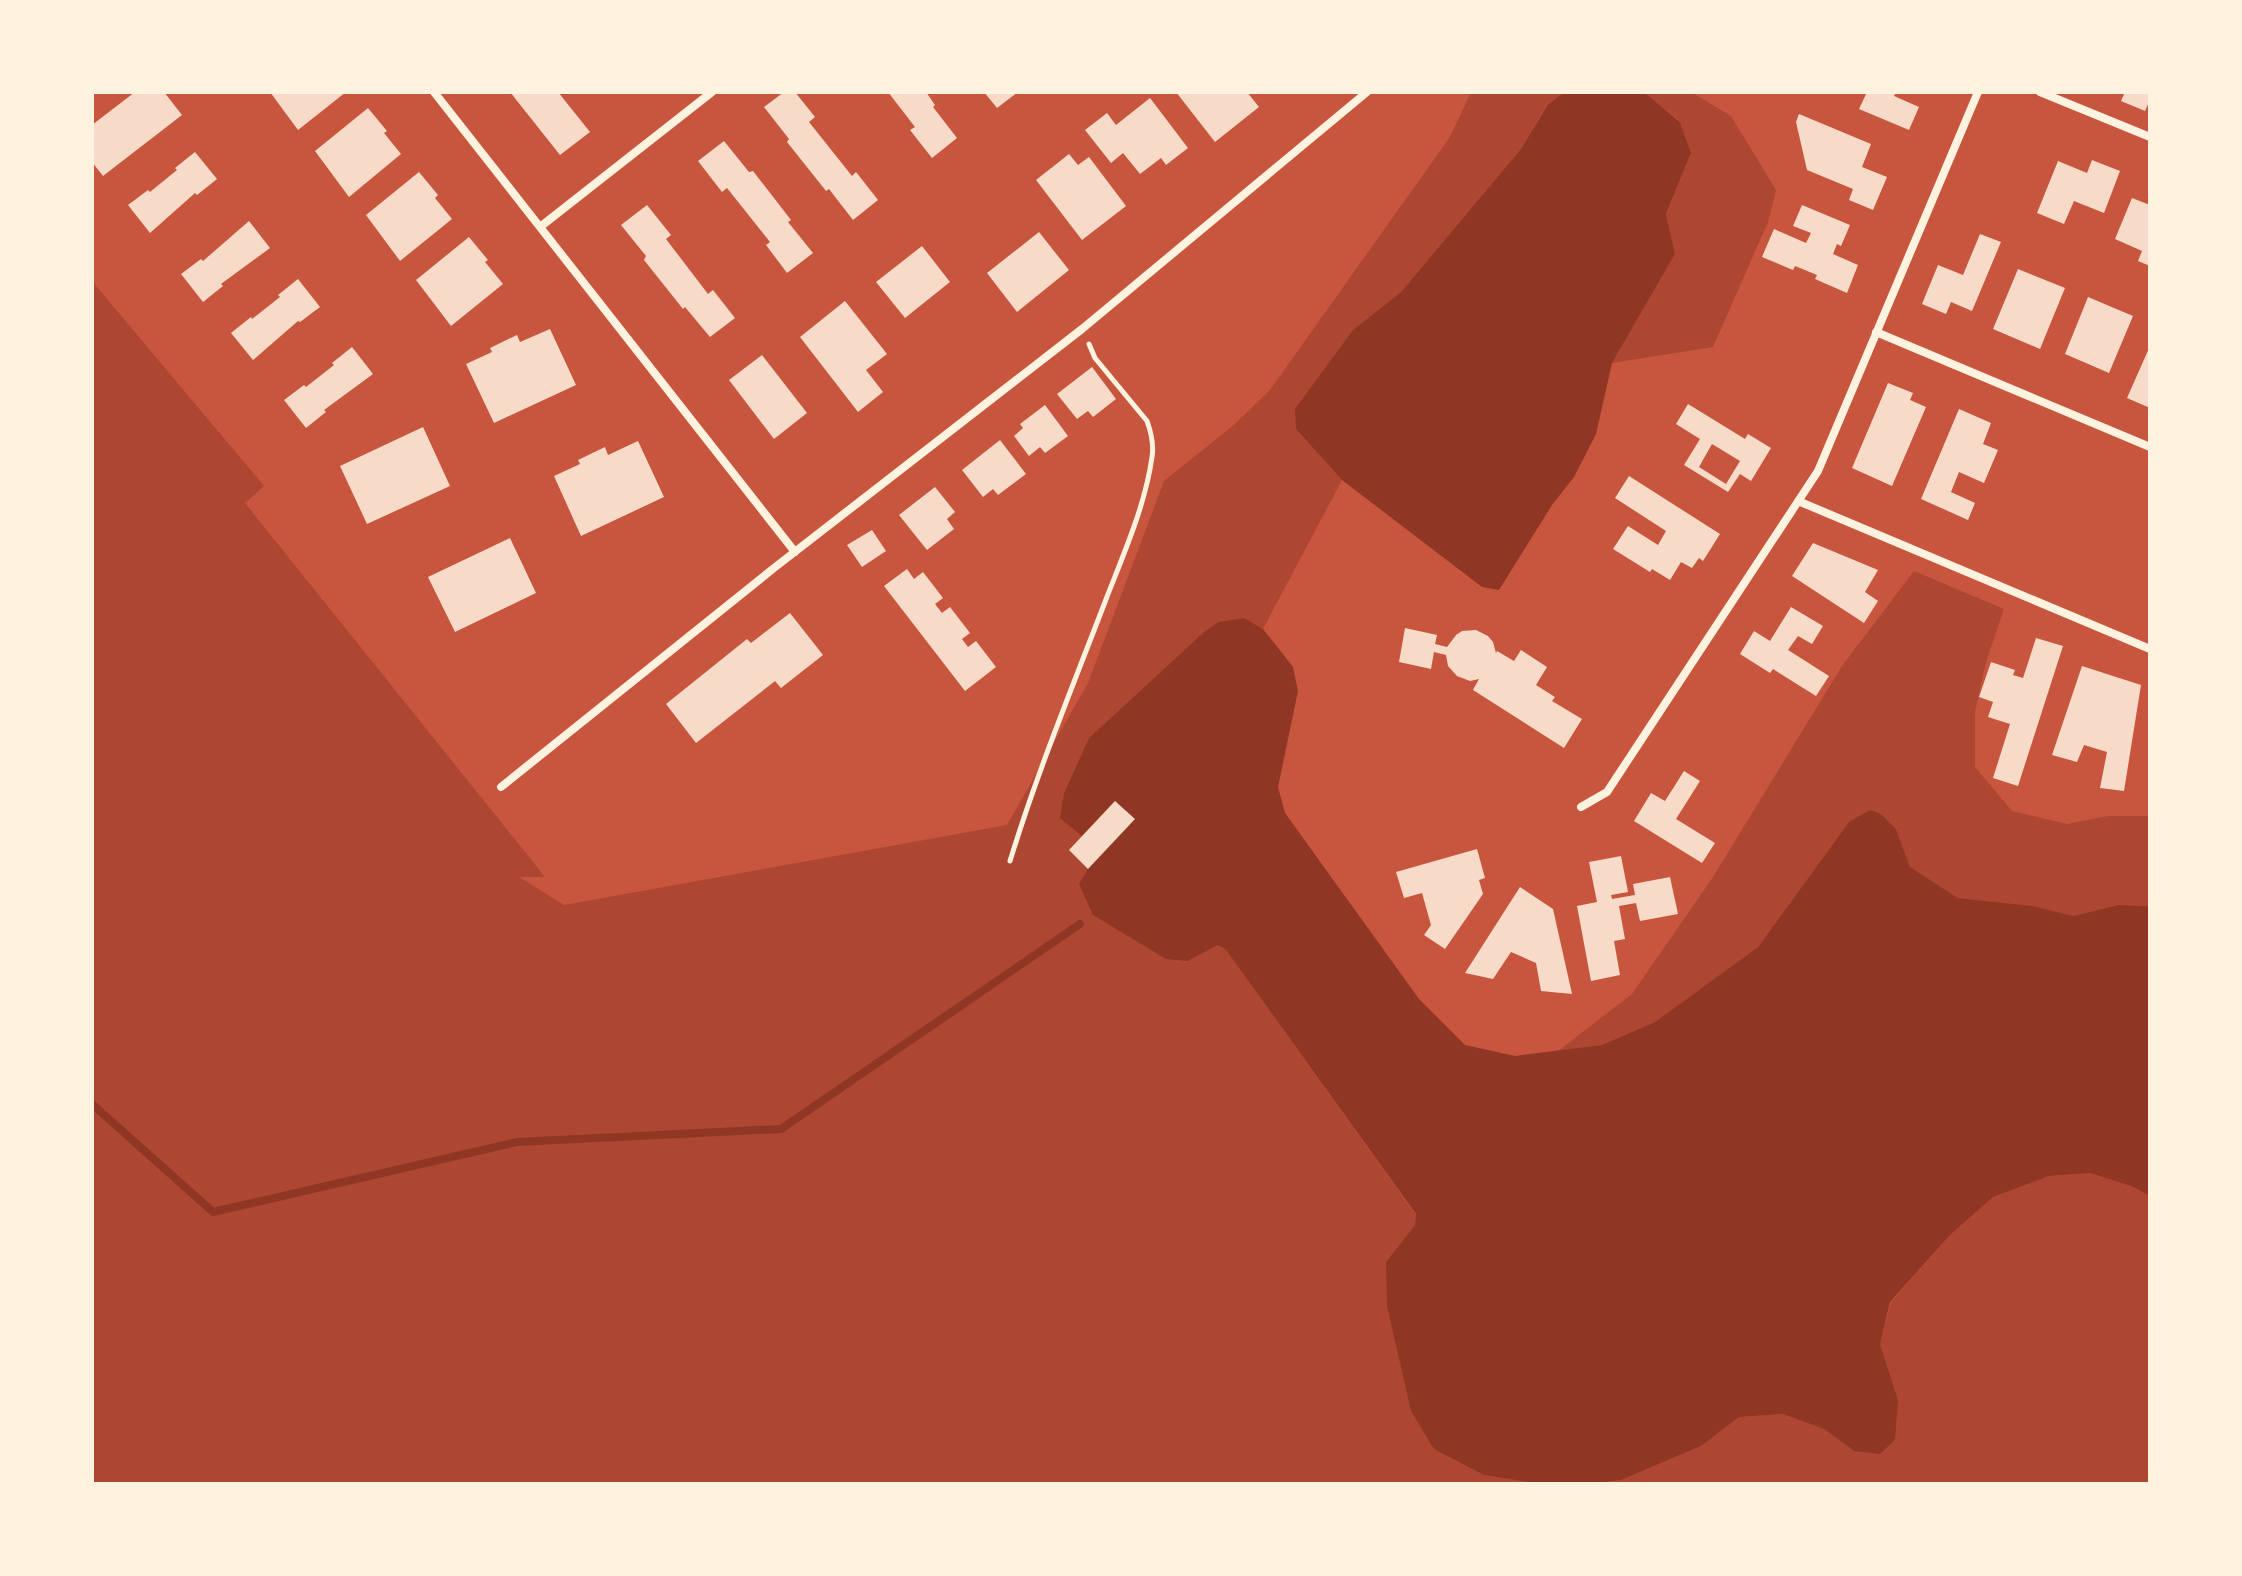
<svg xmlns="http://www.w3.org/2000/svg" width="2242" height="1576" viewBox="0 0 2242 1576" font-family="'Varela Round',sans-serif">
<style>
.green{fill:#ae4732}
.water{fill:#8f3625}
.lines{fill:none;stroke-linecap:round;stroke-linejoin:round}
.stream{stroke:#8f3625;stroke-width:8}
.building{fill:#f7dbc8;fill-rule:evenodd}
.path{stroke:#fff3e0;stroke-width:5}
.minor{stroke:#fff3e0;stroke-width:8}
</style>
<rect width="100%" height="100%" fill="#c8553d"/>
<!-- green -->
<path class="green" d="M1471,92H1565L1547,104L1521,149L1401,292L1353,330L1296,429L1342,480L1263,629L1244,618L1204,632L1089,738L1064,793L1115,801L1135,819L1188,961L1218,945L1226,950L1416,1215L1415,1225L1386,1262L1484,1475L1539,1484H92V281L264,486L245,503L545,877H519L564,905L1007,825L1088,683L1164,481L1235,424L1270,390L1450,137Z
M1643,92H1691L1731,116L1776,190L1768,222L1713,347L1612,363L1675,254L1666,215L1691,153L1680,121Z
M1914,571L2004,609L1986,662L1975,712V767L2012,811L2067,824L2108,816H2150V906L2118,905L2073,916L2033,906L1958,898L1910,867L1896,829L1849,822L1758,947L1655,1022L1602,1045L1558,1051L1632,994L1713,877L1842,666Z
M2090,1173L2131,1186L2150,1196V1484H1589L1621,1480L1701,1446L1739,1417L1784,1414L1824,1429L1854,1451L1898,1401L1880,1344L1891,1302L1950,1235L1993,1197L2049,1176Z"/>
<!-- water -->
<path class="water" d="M1565,92L1645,93L1680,122L1691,153L1666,214L1675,254L1612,363L1596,434L1574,477L1552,505L1499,590L1482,587L1342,480L1296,429L1295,409L1353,330L1401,292L1521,149L1548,104Z
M1244,618L1263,629L1293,667L1298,691L1278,787L1285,813L1419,999L1465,1045L1515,1056L1602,1045L1655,1022L1758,947L1849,822L1870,810L1881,814L1896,829L1910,867L1958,898L2033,906L2073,916L2118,905L2150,906V1196L2131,1186L2090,1173L2049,1176L1993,1197L1950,1235L1890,1302L1880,1344L1898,1400L1895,1440L1880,1454L1854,1451L1824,1429L1783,1414L1739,1417L1701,1446L1621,1480L1589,1484H1539L1484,1475L1434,1449L1411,1411L1387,1306L1386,1262L1415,1225L1416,1214L1226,950L1218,945L1188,961L1166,959L1093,915L1079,884L1088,869L1082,836L1060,818L1064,793L1089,738L1204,632L1219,622Z"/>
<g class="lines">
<!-- stream -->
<path class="stream" d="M92,1104L213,1212L517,1142L781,1129L1080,924"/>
</g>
<!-- building -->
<path class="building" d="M135,92H164L182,115L103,176L92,162V125Z
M270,92H346L298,130Z
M510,92H558L590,132L560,155Z
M784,92H795L815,117L809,122L852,176L856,172L878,200L853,220L829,189L826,191L787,142L789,139L764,107Z
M888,92H926L935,105L933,107L957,138L932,158L910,130L915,127Z
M984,92H1018L997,108Z
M1176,92H1247L1259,107L1215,142Z
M1867,92H1896L1894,96L1919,107L1909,130L1859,109Z
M2125,92H2150V100L2145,111L2121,101Z
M1150,98L1188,148L1166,165L1161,158L1140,174L1123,153L1111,163L1085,130L1107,113L1116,125Z
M368,108L387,131L384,133L401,154L349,197L315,151Z
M1799,114L1871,144L1862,167L1887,177L1873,210L1849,200L1853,189L1807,170L1796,122Z
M724,141L749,172L753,171L791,220L788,222L813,253L787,273L766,245L770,242L727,188L722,192L698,161Z
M195,152L217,179L197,195L195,193L150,233L128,205L148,190L150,192L177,170L175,168Z
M1069,154L1078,165L1089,157L1126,206L1082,240L1036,180Z
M2092,160L2120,171L2104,213L2074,201L2064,224L2037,213L2058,161L2087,173Z
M419,172L438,195L435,198L452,219L400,261L366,215Z
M2132,198L2150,205V266L2138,261L2142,251L2115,239Z
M647,205L671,235L666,239L708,294L713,290L735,318L710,337L685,307L683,309L644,260L646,256L621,225Z
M1802,205L1850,225L1841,246L1837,244L1833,254L1858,265L1847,293L1815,279L1817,275L1795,266L1793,270L1762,257L1774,229L1806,243L1811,233L1793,226Z
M249,221L270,248L221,284L223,286L203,302L181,274L201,259L203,261Z
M1039,232L1069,270L1017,312L987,273Z
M1980,234L2001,242L1972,311L1951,302L1946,314L1922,304L1938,265L1963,275Z
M469,237L488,260L485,262L503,284L451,326L416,280Z
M922,246L950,282L905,318L876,282Z
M2018,269L2065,288L2040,349L1993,329Z
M298,279L320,307L300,322L298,321L253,360L231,333L251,317L252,319L280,297L278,295Z
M2088,297L2133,316L2109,373L2065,354Z
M845,301L887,354L866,370L883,392L858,412L800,337Z
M550,329L576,385L494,423L466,364L492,352L490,348L517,335L520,342Z
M2150,346V408L2127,398Z
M352,347L373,374L324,410L326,412L306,428L284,400L304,385L306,387L334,365L332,363Z
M762,355L807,413L774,439L729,380Z
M1092,367L1116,399L1093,417L1088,411L1077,419L1057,394Z
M1888,383L1913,393L1910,400L1926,407L1892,486L1852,468Z
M1688,404L1745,439L1748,434L1771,448L1751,481L1740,474L1728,492L1684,465L1700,439L1676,424ZM1712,444L1740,461L1726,484L1699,467Z
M1045,405L1068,436L1045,453L1040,447L1029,456L1014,436L1023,428L1020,424Z
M1959,409L1991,423L1983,444L1998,450L1984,483L1959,472L1951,492L1975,503L1968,520L1921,499Z
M423,427L450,486L367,524L340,466Z
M1000,440L1026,474L998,495L993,489L983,497L962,470Z
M638,441L664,497L581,536L554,476L580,464L578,460L605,447L608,455Z
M1629,476L1720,534L1703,561L1699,558L1692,568L1681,562L1670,580L1652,569L1650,572L1613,549L1628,526L1658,545L1666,531L1615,498Z
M935,487L955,512L947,519L954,529L927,550L899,515Z
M872,530L886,551L862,567L847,545Z
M510,538L536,593L455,632L428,577Z
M1813,543L1878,570L1865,592L1878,601L1864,623L1792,576Z
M907,569L914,579L923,572L943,598L935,604L942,613L950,607L970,633L962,639L968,647L976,641L996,667L965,691L884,586Z
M1791,607L1823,626L1812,644L1798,636L1788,650L1829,676L1816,696L1773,669L1770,673L1740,654L1754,631L1770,641Z
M790,613L823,655L781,688L775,681L696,743L666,704L747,639L751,643Z
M1405,628L1437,635L1435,644L1447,647L1456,635L1462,631L1476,630L1488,636L1493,642L1496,653L1497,651L1514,661L1521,650L1547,667L1536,685L1555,697L1552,701L1582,719L1564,748L1473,690L1479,679L1470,681L1457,676L1448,666L1446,655L1434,652L1431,669L1399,662Z
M2036,638L2063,646L2018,786L1993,778L2010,724L1988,717L1993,702L1979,697L1991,662L2015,670L2013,675L2023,678Z
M2082,666L2141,685L2124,791L2100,788L2107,752L2084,745L2077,762L2052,755Z
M1684,771L1700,781L1676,819L1715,843L1702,863L1634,821L1651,793L1665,801Z
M1115,801L1135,819L1088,869L1069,850Z
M1477,849L1485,878L1479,880L1483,894L1445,949L1424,935L1431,925L1422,893L1404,898L1396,872Z
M1621,856L1628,892L1611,895L1612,899L1635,895L1633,884L1670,877L1678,914L1640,921L1636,903L1619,906L1625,939L1614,941L1620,975L1591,981L1577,906L1597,902L1589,862Z
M1520,887L1553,909L1572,994L1541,991L1536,963L1511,952L1493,979L1465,973Z"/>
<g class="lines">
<!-- path -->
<path class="path" d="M1010,861C1037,773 1072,688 1105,602C1123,555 1145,507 1152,457C1154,445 1151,432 1147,421L1095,358L1089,344"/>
<!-- minor -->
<path class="minor" d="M434,92L795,552
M2040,92L2150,137
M540,227L712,92
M1876,332L2150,447
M1798,501L2150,649
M501,787L774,568L1082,329L1367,92
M1581,807L1607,792L1818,471L1978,92"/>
</g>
<!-- border -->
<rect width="2242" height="1576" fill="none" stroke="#fff3e0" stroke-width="188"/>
</svg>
